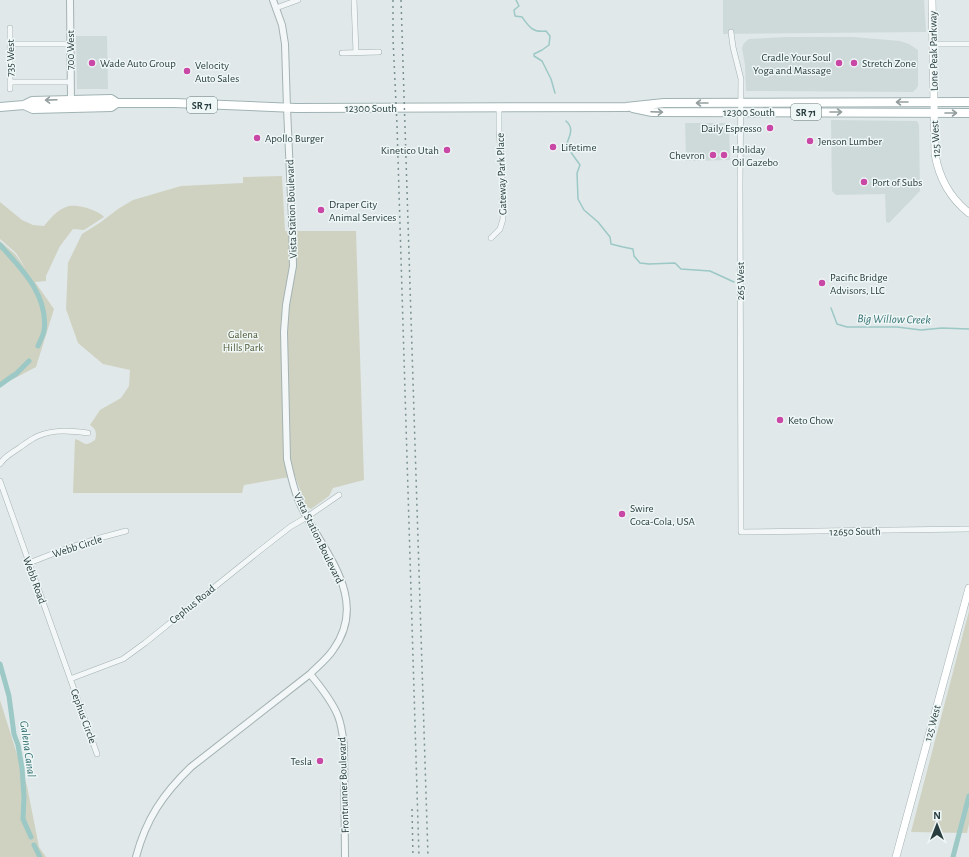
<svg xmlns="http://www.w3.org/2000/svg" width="969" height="857" viewBox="0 0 969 857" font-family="'Alegreya Sans',sans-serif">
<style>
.built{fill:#cedada}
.green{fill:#cfd2c1}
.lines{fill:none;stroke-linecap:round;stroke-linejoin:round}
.stream{stroke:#9cc8c6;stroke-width:1.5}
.canal{stroke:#9cc8c6;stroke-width:5}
.minor-casing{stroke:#a5b2b3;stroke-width:6}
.tertiary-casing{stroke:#a5b2b3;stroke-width:8}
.secondary-casing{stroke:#a5b2b3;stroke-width:8}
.primary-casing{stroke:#a0b3b4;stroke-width:10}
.minor{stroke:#f3f7f7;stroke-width:5}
.tertiary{stroke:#f3f7f7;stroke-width:6}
.secondary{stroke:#fff;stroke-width:7}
.primary{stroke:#fff;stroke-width:8}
.rail{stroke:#7a9092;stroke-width:1.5;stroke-dasharray:2 4;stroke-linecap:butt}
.oneway{stroke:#949e9f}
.poi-dot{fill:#ca48a5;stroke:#eff6f6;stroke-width:1.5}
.labels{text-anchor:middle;stroke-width:3;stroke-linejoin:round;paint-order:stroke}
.shield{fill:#eff6f6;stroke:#647576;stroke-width:1}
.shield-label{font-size:10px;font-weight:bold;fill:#293e3f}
.street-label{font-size:11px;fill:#293e3f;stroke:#eff6f6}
.poi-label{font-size:11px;fill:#293e3f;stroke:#eff6f6;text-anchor:start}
.park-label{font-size:11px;fill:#525b37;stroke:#eff6f6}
.water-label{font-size:12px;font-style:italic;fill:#347272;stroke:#eff6f6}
</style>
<rect width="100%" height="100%" fill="#e0e8e9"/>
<!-- built -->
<path class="built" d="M723,0H924L926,32L723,34Z
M76,36H107L108,89H77Z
M785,37H854L900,41L909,44L918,50V86L916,89L913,92L746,91L745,65L742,48L744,43L749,39Z
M831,120L917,121L919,125L920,191L889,223L886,222L885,194L836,195L832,191Z
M685,123H727L729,125L730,160L686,161Z"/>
<!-- green -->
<path class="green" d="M282,176L285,231H356L364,480L333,488L329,496L311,509L306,506L295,476L244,485L242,493H73L75,439C85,442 84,448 95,440C97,433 96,429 90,425L100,410L121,398L129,386L130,370L103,364L78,343L66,309L68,263L82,234L101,222L118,209L133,200L181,186L243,183V177Z
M0,202L22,220L33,225L44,226C50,219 57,210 66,207C75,203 98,210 104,217L84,230L73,229L60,246L46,276V281L35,282L54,309L36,367L0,386V241L15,254L26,269L16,253L0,239Z
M969,611V824L967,833L911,832Z
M0,700L27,786L39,847L46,857H0Z"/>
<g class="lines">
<!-- stream -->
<path class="stream" d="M516,0L519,6L514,10L515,16L522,17C529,27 533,33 546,31L550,36L549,45L542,50L534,54V56L542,61L551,79L555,93
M566,121C574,128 570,135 567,143L570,151L580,165L577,173L578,199L584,210L598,222L610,237L611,244L623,247L633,249L634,256L640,263L649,264L675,263L681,269L710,271L734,282
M831,308L837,324L847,327H897L921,330L942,328L969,329"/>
<!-- canal -->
<path class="canal" d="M0,245C22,269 49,296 44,331C43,336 40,341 38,346
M0,385L11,377L16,374L29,361
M0,664L9,696L14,734L18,745L22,768L24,797L23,819L31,837
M34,845L40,857
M953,857L969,796"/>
<!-- minor casing -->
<g class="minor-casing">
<path id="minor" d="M354,0L356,53
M276,8L298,0
M10,28V89
M731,32L733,47L741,79L740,182L741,532L969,529
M10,44H70
M933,44H969
M342,53L379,52
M10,82H70
M491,238L500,229L503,219L502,171L499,130V107
M0,464C5,456 12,453 19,448C25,444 31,439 38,436C54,429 71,431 88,433
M0,481L97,754
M29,563C61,550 93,539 126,531
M70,679L123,659L145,643L258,552L290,527L307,517L339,495"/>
</g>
<!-- tertiary casing -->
<g class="tertiary-casing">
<path id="tertiary" d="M70,0L71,100
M310,674C320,686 332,701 338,716C342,726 343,737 344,747L345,857
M136,857C146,819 163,794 191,767L310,674C318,666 327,659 333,650C370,599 324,553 302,508C294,493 291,476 287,459L284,332L286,305L293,266L292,219L287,108L285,44L282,25L273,0"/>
</g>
<!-- secondary casing -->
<g class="secondary-casing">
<path id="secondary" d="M932,0L935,154C939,178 950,198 969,213
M896,857L969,588"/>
</g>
<!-- primary casing -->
<g class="primary-casing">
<path id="primary" d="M24,105L33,109L111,107L117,103
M0,107L24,105L32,101L111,99L117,103H175L296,108L626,107L664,103L969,102
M633,108L652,112L969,113"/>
</g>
<!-- minor -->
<use href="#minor" class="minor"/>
<!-- tertiary -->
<use href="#tertiary" class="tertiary"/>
<!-- secondary -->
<use href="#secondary" class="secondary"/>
<!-- primary -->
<use href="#primary" class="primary"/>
<!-- rail -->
<path class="rail" d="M393,0V39L397,125L419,857
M401,0L428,857
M412,809L413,857"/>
</g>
<!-- one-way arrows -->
<defs><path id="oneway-shaft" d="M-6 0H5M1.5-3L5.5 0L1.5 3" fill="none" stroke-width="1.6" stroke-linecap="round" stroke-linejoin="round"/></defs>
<g class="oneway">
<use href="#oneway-shaft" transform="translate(51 100) rotate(178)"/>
<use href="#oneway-shaft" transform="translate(902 102) rotate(180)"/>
<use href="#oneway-shaft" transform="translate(702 103) rotate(180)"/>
<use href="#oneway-shaft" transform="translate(657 112) rotate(2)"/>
<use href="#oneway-shaft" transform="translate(836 112)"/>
<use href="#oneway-shaft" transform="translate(951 113)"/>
</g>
<!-- markers -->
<g class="poi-dot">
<circle cx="92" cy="63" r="4"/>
<circle cx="839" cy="63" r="4"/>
<circle cx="854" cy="63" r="4"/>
<circle cx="187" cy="71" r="4"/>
<circle cx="770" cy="128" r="4"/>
<circle cx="257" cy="138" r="4"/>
<circle cx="810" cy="141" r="4"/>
<circle cx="553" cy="147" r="4"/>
<circle cx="447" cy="150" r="4"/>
<circle cx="713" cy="155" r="4"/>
<circle cx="724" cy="155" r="4"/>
<circle cx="864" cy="182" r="4"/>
<circle cx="321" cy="210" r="4"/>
<circle cx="822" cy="283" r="4"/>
<circle cx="780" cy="420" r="4"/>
<circle cx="622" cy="514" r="4"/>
<circle cx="320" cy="761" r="4"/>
</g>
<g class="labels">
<!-- shield labels -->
<g class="shield">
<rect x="187" y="97" width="30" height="16" rx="3"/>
<rect x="791" y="104" width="30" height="16" rx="3"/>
</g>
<g class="shield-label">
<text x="202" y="109">SR 71</text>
<text x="806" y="116">SR 71</text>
</g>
<!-- street labels -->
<g class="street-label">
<text transform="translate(70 50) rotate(-90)" y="4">700 West</text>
<text transform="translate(933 51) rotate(-91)" y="4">Lone Peak Parkway</text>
<text transform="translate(10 58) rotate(-90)" y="4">735 West</text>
<text x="371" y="112">12300 South</text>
<text x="749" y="116">12300 South</text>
<text transform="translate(935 139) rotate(-93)" y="4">125 West</text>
<text transform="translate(501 174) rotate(-92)" y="4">Gateway Park Place</text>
<text transform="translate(291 209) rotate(-92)" y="4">Vista Station Boulevard</text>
<text transform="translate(740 281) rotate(-90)" y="4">265 West</text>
<text transform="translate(855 531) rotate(-1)" y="4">12650 South</text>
<text transform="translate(319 538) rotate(64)" y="4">Vista Station Boulevard</text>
<text transform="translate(77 546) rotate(-18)" y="4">Webb Circle</text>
<text transform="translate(35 580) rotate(70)" y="4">Webb Road</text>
<text transform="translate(192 604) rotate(-39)" y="4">Cephus Road</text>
<text transform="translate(84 716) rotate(70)" y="4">Cephus Circle</text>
<text transform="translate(932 723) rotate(-75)" y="4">125 West</text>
<text transform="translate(343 785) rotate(-92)" y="4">Frontrunner Boulevard</text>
</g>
<!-- poi labels -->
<g class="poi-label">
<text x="831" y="61" text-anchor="end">Cradle Your Soul<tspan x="831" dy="13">Yoga and Massage</tspan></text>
<text x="100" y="67">Wade Auto Group</text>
<text x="862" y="67">Stretch Zone</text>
<text x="195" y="69">Velocity<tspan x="195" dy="13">Auto Sales</tspan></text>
<text x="762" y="132" text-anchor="end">Daily Espresso</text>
<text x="265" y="142">Apollo Burger</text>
<text x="818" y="145">Jenson Lumber</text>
<text x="561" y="151">Lifetime</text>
<text x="732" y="153">Holiday<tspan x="732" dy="13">Oil Gazebo</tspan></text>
<text x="439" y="154" text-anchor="end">Kinetico Utah</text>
<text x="705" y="159" text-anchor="end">Chevron</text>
<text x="872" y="186">Port of Subs</text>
<text x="329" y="208">Draper City<tspan x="329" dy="13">Animal Services</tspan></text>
<text x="830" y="281">Pacific Bridge<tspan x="830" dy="13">Advisors, LLC</tspan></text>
<text x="788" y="424">Keto Chow</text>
<text x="630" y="512">Swire<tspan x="630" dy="13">Coca-Cola, USA</tspan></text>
<text x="312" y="765" text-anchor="end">Tesla</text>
</g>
<!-- park labels -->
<g class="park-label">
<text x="243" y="338">Galena<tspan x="243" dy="13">Hills Park</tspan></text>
</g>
<!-- water labels -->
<g class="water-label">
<text transform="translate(894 319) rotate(1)" y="4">Big Willow Creek</text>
<text transform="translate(28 749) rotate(82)" y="4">Galena Canal</text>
</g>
</g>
<!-- north arrow -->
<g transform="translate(937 825)" stroke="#eff6f6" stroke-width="3" paint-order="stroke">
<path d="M0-3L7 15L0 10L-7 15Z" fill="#293e3f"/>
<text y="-6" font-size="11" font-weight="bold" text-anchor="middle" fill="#293e3f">N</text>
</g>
</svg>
